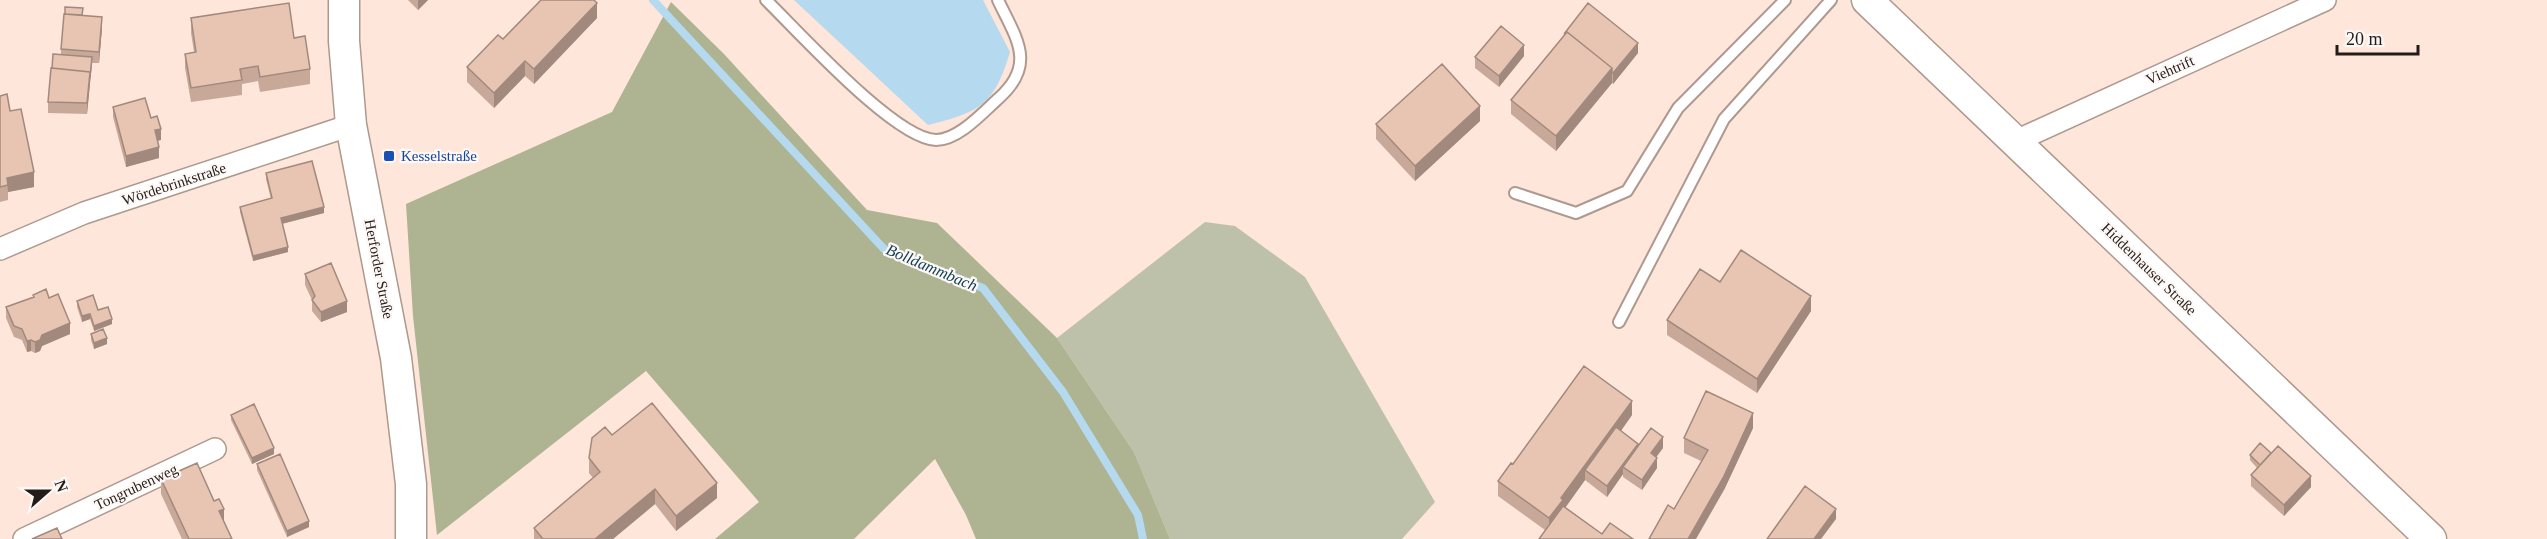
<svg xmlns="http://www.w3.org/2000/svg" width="2547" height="539" viewBox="0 0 2547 539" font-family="'Times New Roman',serif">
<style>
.green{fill:#bec1aa}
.forest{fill:#aeb391}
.water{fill:#b5d9ee}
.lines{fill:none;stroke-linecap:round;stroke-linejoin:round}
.stream{stroke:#b5d9ee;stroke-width:8}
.lane-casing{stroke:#af998e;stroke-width:14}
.street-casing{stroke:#af998e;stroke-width:24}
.secondary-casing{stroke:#af998e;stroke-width:33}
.lane{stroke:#fff;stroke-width:10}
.street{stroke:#fff;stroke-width:21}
.secondary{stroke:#fff;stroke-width:30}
.wall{fill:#c8a999}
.shaded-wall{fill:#a2897d}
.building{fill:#e8c4b2;stroke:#a2897d;stroke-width:1.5}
.transit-dot{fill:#1a4fb4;stroke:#fdf8f6;stroke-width:2}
.labels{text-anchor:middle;stroke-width:4.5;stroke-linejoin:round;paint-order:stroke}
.street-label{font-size:15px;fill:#241c18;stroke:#fdf8f6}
.transit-label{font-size:15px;fill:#164399;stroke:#fdf8f6;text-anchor:start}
.water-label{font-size:16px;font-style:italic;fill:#124156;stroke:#fdf8f6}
</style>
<rect width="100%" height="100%" fill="#fee6da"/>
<!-- green -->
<path class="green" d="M1205,222L1235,226L1305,277L1435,502L1402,539H1170L1134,452L1057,338Z"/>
<!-- forest -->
<path class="forest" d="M671,2L724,54L867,210L937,223L1057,338L1134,452L1170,539H976L966,515L935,459L854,539H715L759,502L646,371L437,535L413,316L406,204L612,112Z"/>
<!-- water -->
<path class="water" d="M794,0H983L1010,52C994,105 980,112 928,125Z"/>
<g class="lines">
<!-- stream -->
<path class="stream" d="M653,0L884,249L983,288L1063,392L1138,515L1143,539"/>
<!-- lane casing -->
<g class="lane-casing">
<path id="lane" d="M766,0C799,32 895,139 936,140C959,140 984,111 999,98C1037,64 1016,38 998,0
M1515,193L1576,213L1627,191L1678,108L1785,0
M1619,322L1724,119L1831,0"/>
</g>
<!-- street casing -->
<g class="street-casing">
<path id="street" d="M2016,141L2325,0
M0,249L84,213L351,125
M24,539L215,449"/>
</g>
<!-- secondary casing -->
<g class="secondary-casing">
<path id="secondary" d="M344,0V41L351,125L396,358L411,484V539
M1867,0L2431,539"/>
</g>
<!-- lane -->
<use href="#lane" class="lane"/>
<!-- street -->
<use href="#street" class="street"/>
<!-- secondary -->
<use href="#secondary" class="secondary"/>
</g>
<!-- wall -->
<path class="wall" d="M408,0H428L418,10Z
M83,15L102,28L99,63H92L87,114L48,113V102L61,54V49Z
M191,18L294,38L310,69V84L260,92L258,81L242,84V95L191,102L185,68V54L194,52L191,33Z
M597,18L534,84L525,76L494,108L467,82V67L503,39Z
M1564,34L1638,53L1613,84L1612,83L1556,151L1511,114V100L1564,35Z
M1524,56L1499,87L1475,68V57Z
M0,96L10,111L34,187L8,192V200L0,202Z
M113,107L151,118L161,140L157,141L159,158L126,167L113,117Z
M1480,121L1415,181L1376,139V124Z
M266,173L324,213L282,224L288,252L253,261L240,212V207L271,199L266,179Z
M305,274L347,312L321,322L312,311V300L305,285Z
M1720,282L1811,311L1757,393L1667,335V320Z
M33,295L49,298L70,334L42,346L40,351L35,353L31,351L27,352L22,340L14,337L6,318V307L33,298Z
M77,301L98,310L112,324L94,331L90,319L82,322L77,307Z
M91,334L107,344L94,349L91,340Z
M231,415L274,454L252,464L231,420Z
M1632,415L1621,431L1638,447L1663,448L1656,457L1657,468L1642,490L1623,477V474L1607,497L1585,480L1565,507L1602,534L1545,530L1498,496V481L1513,464Z
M1753,428L1724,490L1701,461L1684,453V438Z
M612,435L717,498L676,531L655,504L613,539H534V528L593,478L589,473V458Z
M2271,453L2311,487L2284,516L2251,486V475L2257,468L2250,460V455Z
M257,464L309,527L287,537L257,470Z
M161,479L224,521L232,539H182L161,494Z"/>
<!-- shaded-wall -->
<path class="shaded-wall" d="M418,0H428L418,10Z
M597,3V18L534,84V69Z
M102,17V28L99,63V52Z
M1638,43V53L1613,84V73Z
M1524,45V56L1499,87V76Z
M92,57V63L87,114V103Z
M525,61V76L494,108V93Z
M1612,68V83L1556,151V136Z
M1480,106V121L1415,181V166Z
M161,129V140L155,141V130Z
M159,147V158L126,167V156Z
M34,172V187L8,192L7,178Z
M324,207V213L281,224V218Z
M288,247V252L253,261V256Z
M1811,296V311L1757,393V379Z
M347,301V312L321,322V312Z
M90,314V319L82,322V316Z
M112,319V324L94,331V326Z
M70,323V334L42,346L40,351L35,353V342L42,335Z
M107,338V344L94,349V343Z
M31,340V351L27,352V341Z
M1632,401V415L1590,474L1585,470V480L1563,511L1549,533V518L1561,498Z
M1753,413V428L1724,490L1696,539H1688Z
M1663,437V448L1651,464V453Z
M1638,444V455L1623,467V474L1607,497V486Z
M274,448V454L252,464V458Z
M1657,458V468L1642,490V480Z
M2311,476V487L2284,516V505Z
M717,483V498L676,531V516Z
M655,489V504L613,539H595Z
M224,509V524L219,511Z
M1836,509V519L1821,539H1814Z
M309,521V527L287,537V531Z"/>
<!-- building -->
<path class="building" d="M541,0H594L597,3L534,69L525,61L494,93L467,67L498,35L503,39Z
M289,3L294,38L305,36L310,69L260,77L258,66L240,69L242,80L191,88L185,54L196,52L191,18Z
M1588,3L1638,43L1613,73L1612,72V68L1567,32L1564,34Z
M65,7L83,8L82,15L65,14Z
M64,14L102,17L99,52L61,49Z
M1501,26L1524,45L1499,76L1475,57Z
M1567,32L1612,68L1556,136L1511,100Z
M53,54L92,57L90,77V72L52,68Z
M1442,64L1480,106L1415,166L1376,124Z
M51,68L90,72L87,103L48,102Z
M7,94L10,111L21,109L34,172L7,178L8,185L0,187V96Z
M145,98L151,118L157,116L161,129L155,130L159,147L126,156L113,107Z
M312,161L324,207L281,218L288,247L253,256L240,207L272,198L266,173Z
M1741,250L1811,296L1757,379L1667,320L1700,269L1720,282Z
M331,263L347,301L321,312L312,300L315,296L305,274Z
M46,289L49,298L58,294L70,323L42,335L40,340L35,342L31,340L27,341L22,329L14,326L6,307L34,297L33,295Z
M93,295L98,310L108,307L112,319L94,326L90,314L82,316L77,301Z
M103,329L107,338L94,343L91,334Z
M1584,366L1632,401L1561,498L1563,500L1549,518L1498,481L1511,463L1513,464Z
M1706,391L1753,413L1724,476L1688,539H1649L1668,505L1674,509L1708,450L1684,438Z
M652,403L717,483L676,516L655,489L595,539H543L534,528L600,472L589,458L592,438L605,427L612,435Z
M254,404L274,448L252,458L231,415Z
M1616,427L1638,444L1607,486L1585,470Z
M1651,428L1663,437L1651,453L1657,458L1642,480L1623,467Z
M2260,443L2271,453L2260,465L2250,455Z
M2278,446L2311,476L2284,505L2251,475Z
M280,454L309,521L287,531L257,464Z
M197,463L214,501L219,499L224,509L219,511L232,539H189L161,479Z
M1805,486L1836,509L1814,539H1767Z
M1563,506L1602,534L1610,523L1633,539H1539Z
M57,528L62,539H32Z"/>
<!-- markers -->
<rect class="transit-dot" x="383" y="150" width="12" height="12" rx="3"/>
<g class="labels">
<!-- street labels -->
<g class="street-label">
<text transform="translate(2170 70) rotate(-24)" y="5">Viehtrift</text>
<text transform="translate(174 184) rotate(-18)" y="5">Wördebrinkstraße</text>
<text transform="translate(379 269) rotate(79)" y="5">Herforder Straße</text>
<text transform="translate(2149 269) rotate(44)" y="5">Hiddenhauser Straße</text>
<text transform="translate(136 487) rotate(-25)" y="5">Tongrubenweg</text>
</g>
<!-- transit labels -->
<g class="transit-label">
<text x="401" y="161">Kesselstraße</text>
</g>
<!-- water labels -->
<g class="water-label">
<text transform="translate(932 267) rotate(23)" y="6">Bolldammbach</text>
</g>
</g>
<!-- north arrow -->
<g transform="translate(48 491) rotate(69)" stroke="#fdf8f6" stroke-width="4.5" paint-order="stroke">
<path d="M0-4.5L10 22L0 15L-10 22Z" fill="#241c18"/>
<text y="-9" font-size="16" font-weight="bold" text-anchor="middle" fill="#241c18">N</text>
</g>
<!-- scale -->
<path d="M2337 45v9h81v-9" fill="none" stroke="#241c18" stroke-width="3"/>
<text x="2346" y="45" font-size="18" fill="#241c18" stroke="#fdf8f6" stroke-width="4.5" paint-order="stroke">20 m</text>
</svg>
